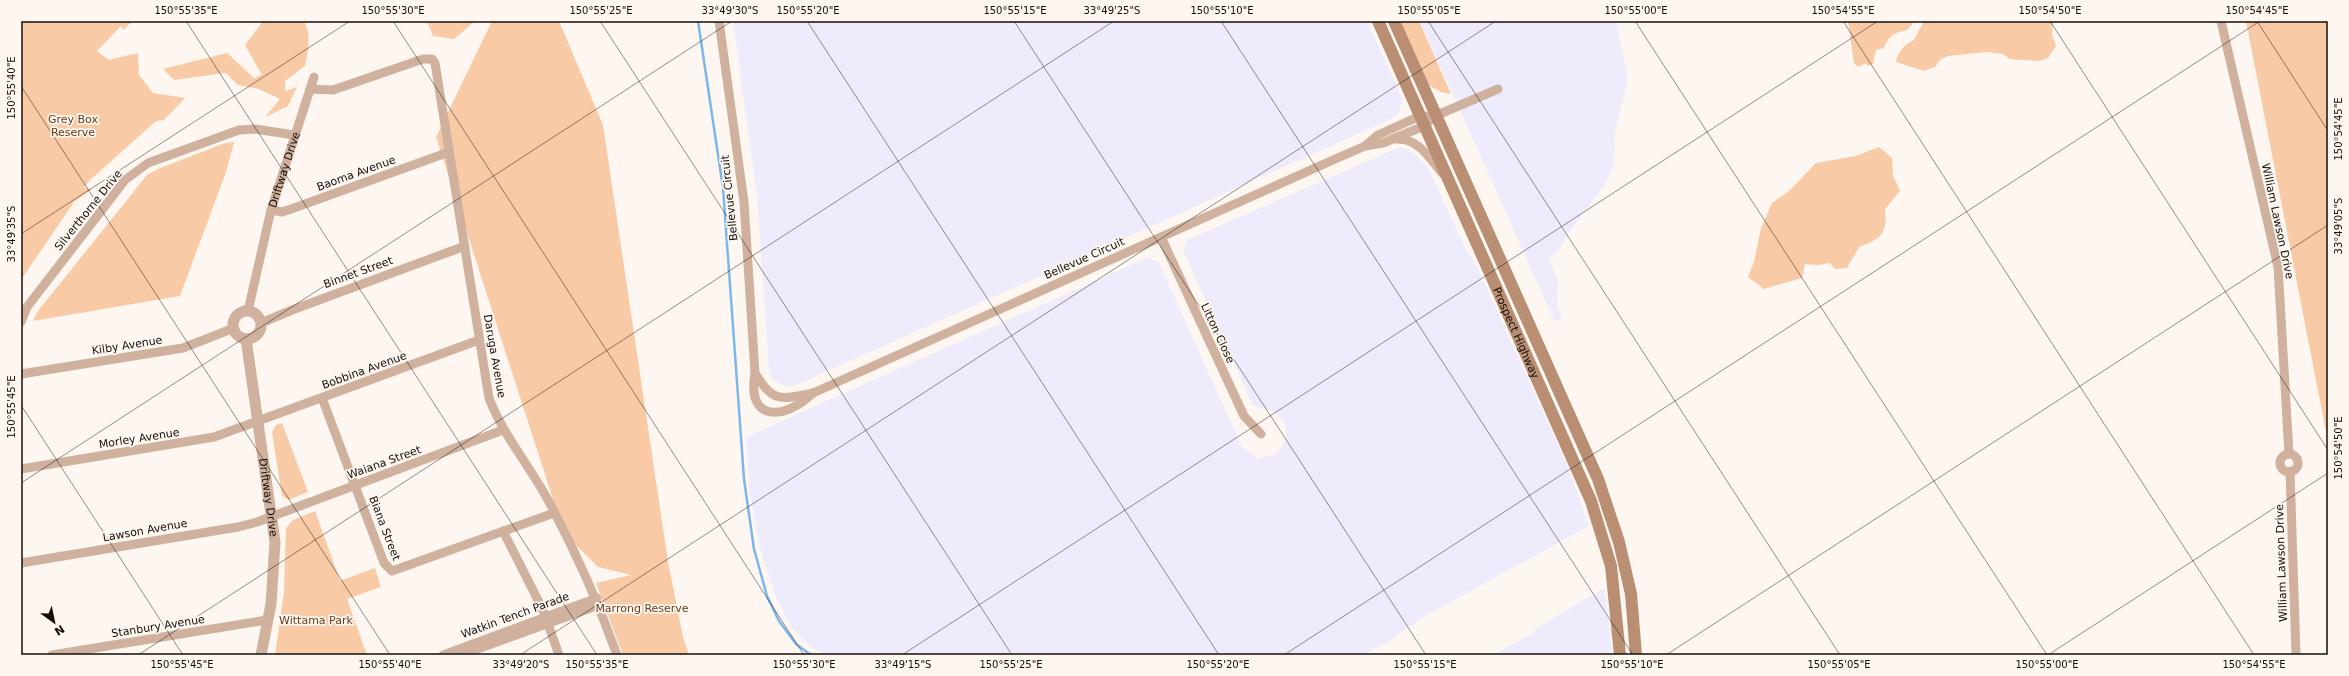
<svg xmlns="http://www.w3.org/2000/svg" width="2349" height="676" viewBox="0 0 2349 676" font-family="'DejaVu Sans',sans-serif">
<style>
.industrial{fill:#eeebfd}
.green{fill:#f8caa6}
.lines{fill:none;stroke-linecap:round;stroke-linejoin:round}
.stream{stroke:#7db6eb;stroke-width:2.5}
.minor{stroke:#cfb19e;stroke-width:9}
.tertiary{stroke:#cfb19e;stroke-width:11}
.secondary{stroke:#b98e72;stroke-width:12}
.ticks{fill:none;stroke:#150e09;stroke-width:1;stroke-opacity:0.45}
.labels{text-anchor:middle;stroke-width:3.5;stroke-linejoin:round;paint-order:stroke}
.park-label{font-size:11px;fill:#663d18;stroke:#fef6f0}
.street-label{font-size:11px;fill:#150e09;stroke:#fef6f0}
.neatline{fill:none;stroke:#150e09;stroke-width:1.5}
.ticks-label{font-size:10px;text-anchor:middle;fill:#150e09}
</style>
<rect width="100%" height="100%" fill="#fef6f0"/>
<!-- industrial -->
<path class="industrial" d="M733,21H1367L1402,98V103L1399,112L1391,119L796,385L785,386L773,380L769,369L757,195Z
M1420,21H1616L1628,79L1615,132L1614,165L1604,186L1570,231L1557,253L1548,257L1558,280L1557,304L1562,318L1555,322Z
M1400,147L1410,150L1428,168L1466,250L1477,267L1567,465L1589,526L1425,616L1390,640L1363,655H827L811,647L793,629L777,600L760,548L750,494L746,437L1147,258L1158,261L1242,447L1256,458L1275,455L1286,441L1285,425L1278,416L1272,411L1253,406L1183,250L1187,240Z
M1604,588L1613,655H1493L1536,632L1534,630Z"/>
<!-- green -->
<path class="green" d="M21,21H133L123,30L121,26L97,51L109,60L138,53L139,75L153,93L185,98L164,120L156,121L90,180L84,188L92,189L74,202L21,280Z
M263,21H304C312,35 308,50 305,66L285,81V91L297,87L288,106L265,117L280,99L259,89L238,85L226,73L174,80L163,69L227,53L254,78L262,75L245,45Z
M427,21H475L454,39L433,36Z
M492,21H559L603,125L668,562L683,637L689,655H623L596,583L631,575L598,567L564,533L436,137Z
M1400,21H1419L1451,94L1441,92L1428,85Z
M1848,21H1915L1906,31C1895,31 1887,38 1884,48L1876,50L1873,64L1868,66L1866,63L1858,67L1854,63Z
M1924,21H2053L2052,35L2056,46L2048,58L2039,61L2010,59L2003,54L1987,52L1948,56L1941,59L1935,67L1924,71L1896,62C1897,52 1906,43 1914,40Z
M2246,21H2328V442Z
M234,142L226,172L180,296L33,321L38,311L147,175L158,169L225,143Z
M1879,147L1892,158L1893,176L1900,191L1885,209C1888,232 1881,240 1859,247L1847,268L1835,269L1830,263L1818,265L1805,264L1802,278L1764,289L1748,277L1754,262L1761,228L1772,203L1789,191L1816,163L1856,156Z
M282,423L308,492L288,500L282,496L272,432L276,425Z
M315,511L340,581L375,568L381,587L347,599L367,655H275L284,592L286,528L293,520Z"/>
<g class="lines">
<!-- stream -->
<path class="stream" d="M698,21L723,188L744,479L754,549L767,596L779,621L796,644L811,655"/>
<!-- minor -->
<g class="minor">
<path d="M719,21L744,202L755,373C746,423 785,420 813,393"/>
<path d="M2221,21L2278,267L2289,454"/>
<path d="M310,89L333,90L423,59H432L435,63L489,398C503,435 529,465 548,500C575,550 598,602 617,655"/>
<path d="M1396,139C1418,137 1430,159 1443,174"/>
<path d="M1365,146L1378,135L1420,116H1425"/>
<path d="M271,210L282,212L294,208L449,152"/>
<path d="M1161,237L1244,416L1261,434"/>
<path id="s1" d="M248,311L271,210L314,77"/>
<path d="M21,322L27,307L125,180L148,163L239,130L255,129L294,135"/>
<path d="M261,323L292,310L465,246"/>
<path d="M755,373C773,404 781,399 813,393L1333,160L1365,146L1383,143L1424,126L1435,116L1498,89"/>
<path d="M21,374L183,348L234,328"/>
<path d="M322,398L384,563L392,571L554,513"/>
<circle cx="2289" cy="463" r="9"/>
<path d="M21,469L214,437L479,340"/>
<path d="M2290,471L2296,655"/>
<path d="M503,531L543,610L559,655"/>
<path d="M21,563L238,527L257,522L503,430"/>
<path d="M52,655L267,620"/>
<path d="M443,655L597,598"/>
<path d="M461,655L599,605"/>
</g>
<!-- tertiary -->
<g class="tertiary">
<circle cx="247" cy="325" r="14"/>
<path id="s2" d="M246,339L275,542L271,604L261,655"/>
</g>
<!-- secondary -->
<g class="secondary">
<path id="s3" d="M1378,21L1591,501L1611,566L1620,655"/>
<path d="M1394,21L1598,479L1619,542L1631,594L1636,655"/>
</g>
</g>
<!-- ticks -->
<path class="ticks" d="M186,21L597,655M393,21L804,655M600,21L1012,655M807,21L1219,655M1014,21L1426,655M1221,21L1633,655M1428,21L1840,655M1635,21L2047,655M1843,21L2254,655M2050,21L2328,450M2257,21L2328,131M21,86L390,655M21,234L350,21M21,405L183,655M21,483L732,21M138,655L1114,21M520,655L1496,21M902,655L1878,21M1284,655L2260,21M1666,655L2328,225M2048,655L2328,473"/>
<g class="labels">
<!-- park labels -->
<g class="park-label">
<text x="73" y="123">Grey Box<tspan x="73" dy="13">Reserve</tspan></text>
<text x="642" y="612">Marrong Reserve</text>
<text x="316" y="624">Wittama Park</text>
</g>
<!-- street labels -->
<g class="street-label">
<text dy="4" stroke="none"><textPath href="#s1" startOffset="146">Driftway Drive</textPath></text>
<text transform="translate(356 173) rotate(-20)" y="4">Baoma Avenue</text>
<text transform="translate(729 198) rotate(-96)" y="4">Bellevue Circuit</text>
<text transform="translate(88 210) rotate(-51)" y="4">Silverthorne Drive</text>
<text transform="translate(2278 221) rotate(78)" y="4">William Lawson Drive</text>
<text transform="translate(1084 258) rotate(-24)" y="4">Bellevue Circuit</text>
<text transform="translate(358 272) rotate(-20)" y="4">Binnet Street</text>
<text transform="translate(1218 333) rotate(65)" y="4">Litton Close</text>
<text dy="4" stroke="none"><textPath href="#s3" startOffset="341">Prospect Highway</textPath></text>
<text transform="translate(127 345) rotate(-9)" y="4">Kilby Avenue</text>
<text transform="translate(495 356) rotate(80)" y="4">Daruga Avenue</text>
<text transform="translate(364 370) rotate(-20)" y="4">Bobbina Avenue</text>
<text transform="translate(139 438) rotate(-9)" y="4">Morley Avenue</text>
<text transform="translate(384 462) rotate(-20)" y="4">Waiana Street</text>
<text dy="4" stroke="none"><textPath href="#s2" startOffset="160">Driftway Drive</textPath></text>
<text transform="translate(385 528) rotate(69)" y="4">Biana Street</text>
<text transform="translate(145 530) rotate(-10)" y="4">Lawson Avenue</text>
<text transform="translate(2281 563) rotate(-92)" y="4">William Lawson Drive</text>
<text transform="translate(515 615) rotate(-20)" y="4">Watkin Tench Parade</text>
<text transform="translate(158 626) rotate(-9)" y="4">Stanbury Avenue</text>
</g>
</g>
<!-- border -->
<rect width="2349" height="676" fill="none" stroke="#fef6f0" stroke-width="44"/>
<!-- north arrow -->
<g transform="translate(54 622) rotate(147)" stroke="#fef6f0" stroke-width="3" paint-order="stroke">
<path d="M0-3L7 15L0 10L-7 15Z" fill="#150e09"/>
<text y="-6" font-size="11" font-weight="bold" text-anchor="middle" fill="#150e09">N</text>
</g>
<rect x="22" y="22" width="2305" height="632" class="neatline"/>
<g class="ticks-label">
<text x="186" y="14">150°55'35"E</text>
<text x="393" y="14">150°55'30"E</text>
<text x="601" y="14">150°55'25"E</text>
<text x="730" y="14">33°49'30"S</text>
<text x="808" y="14">150°55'20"E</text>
<text x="1015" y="14">150°55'15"E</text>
<text x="1112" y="14">33°49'25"S</text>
<text x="1222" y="14">150°55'10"E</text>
<text x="1429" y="14">150°55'05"E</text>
<text x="1636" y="14">150°55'00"E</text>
<text x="1843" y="14">150°54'55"E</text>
<text x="2050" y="14">150°54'50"E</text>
<text x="2257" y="14">150°54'45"E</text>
<text transform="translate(11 88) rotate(-90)" y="4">150°55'40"E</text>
<text transform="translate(2338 129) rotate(-90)" y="4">150°54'45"E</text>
<text transform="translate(2338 226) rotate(-90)" y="4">33°49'05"S</text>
<text transform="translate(11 234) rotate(-90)" y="4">33°49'35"S</text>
<text transform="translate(11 407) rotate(-90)" y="4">150°55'45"E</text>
<text transform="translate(2338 448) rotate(-90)" y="4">150°54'50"E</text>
<text x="182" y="668">150°55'45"E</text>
<text x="390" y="668">150°55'40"E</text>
<text x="521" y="668">33°49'20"S</text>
<text x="597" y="668">150°55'35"E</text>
<text x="804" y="668">150°55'30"E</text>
<text x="903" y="668">33°49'15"S</text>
<text x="1011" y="668">150°55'25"E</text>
<text x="1218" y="668">150°55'20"E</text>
<text x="1425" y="668">150°55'15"E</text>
<text x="1632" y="668">150°55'10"E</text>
<text x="1839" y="668">150°55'05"E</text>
<text x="2047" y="668">150°55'00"E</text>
<text x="2254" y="668">150°54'55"E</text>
</g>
</svg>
